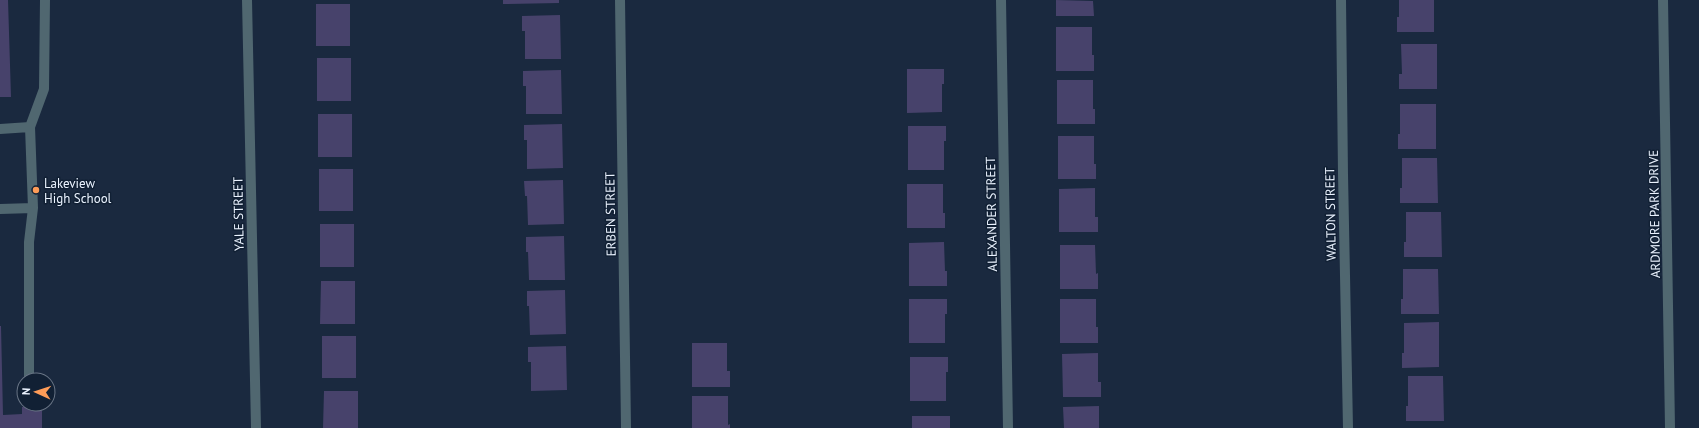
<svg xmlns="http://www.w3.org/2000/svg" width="1699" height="428" viewBox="0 0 1699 428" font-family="'PT Sans',sans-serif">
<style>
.building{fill:#47426b}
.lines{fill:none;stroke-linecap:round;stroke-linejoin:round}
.lane{stroke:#506770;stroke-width:10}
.street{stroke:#506770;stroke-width:10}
.poi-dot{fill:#fe9c58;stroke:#112034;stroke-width:1.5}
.labels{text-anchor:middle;stroke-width:3;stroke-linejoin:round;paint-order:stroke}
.poi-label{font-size:13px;fill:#eaf2fe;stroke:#112034;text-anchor:start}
.street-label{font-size:13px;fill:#eaf2fe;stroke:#112034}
</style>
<rect width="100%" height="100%" fill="#1a293f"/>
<!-- building -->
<path class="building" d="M0,0H8L11,97H0Z
M503,0H559V3L503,4Z
M1056,0L1093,1L1094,16H1056Z
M1399,0H1434V32H1397V17H1399Z
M316,4H350V46H316Z
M560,15L561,59H525V31H522V16Z
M1056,27H1092V55H1094V71H1056Z
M1401,44H1437V89H1399V74H1402Z
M317,58H351V101H317Z
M907,69H944V84H942V112L907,113Z
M561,70L562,114H526V86H523V71Z
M1057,80H1093V109H1095V124H1057Z
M1400,104H1436V149H1398V134H1400Z
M318,114H352V157H318Z
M562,124L563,168L527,169V140H524V125Z
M908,126H946V141H944V170H908Z
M1058,136H1094V164H1096V179H1058Z
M1402,158H1437L1438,203H1400V188H1402Z
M319,169H353V211H319Z
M563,180L564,224L528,225L527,196H525L524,181Z
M907,184H943V213H945V228H907Z
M1095,188V217H1098V232H1059V189Z
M1406,212H1441L1442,257H1404V242H1406Z
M320,224H354V267H320Z
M564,236L565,280H529L528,252H526V237Z
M944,242L945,271H947V286H909V243Z
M1060,245H1095L1096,274L1098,273V289H1060Z
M1403,269H1438L1439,314H1401V299H1403Z
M321,281H355V324H320Z
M565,290L566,334L530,335L529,306H527V291Z
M909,299H947V314H945V343H909Z
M1060,299H1096V327H1098V343H1060Z
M1439,322V367L1402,368V353H1404V323Z
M0,326H1L3,415L22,414V407L42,406V428H0Z
M322,336H356V378H322Z
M692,343H727V371H730V387H692Z
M566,346L567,390L531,391V362H528V347Z
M1098,353V382H1101V397H1063L1062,354Z
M910,357H948V372H946V401H910Z
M1408,376H1443L1444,421H1406V406H1408Z
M324,391H358V428H323Z
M692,396H728V425L730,424V428H692Z
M1099,406V428H1064L1063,407Z
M912,416H950V428H912Z"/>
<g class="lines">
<!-- lane -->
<path class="lane" d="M0,129L30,127
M0,209L33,208L30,127L44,89L45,0
M29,379V242L33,208"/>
<!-- street -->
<path class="street" d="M247,0L256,428
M620,0L626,428
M1001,0L1008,428
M1341,0L1343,174L1348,428
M1663,0L1670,428"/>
</g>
<!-- markers -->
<circle class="poi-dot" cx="36" cy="190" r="4"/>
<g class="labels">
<!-- poi labels -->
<g class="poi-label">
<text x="44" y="188">Lakeview<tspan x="44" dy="15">High School</tspan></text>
</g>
<!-- street labels -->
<g class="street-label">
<text transform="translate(238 214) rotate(-91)" y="5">YALE STREET</text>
<text transform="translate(610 214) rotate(-91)" y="5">ERBEN STREET</text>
<text transform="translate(991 214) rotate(-91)" y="5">ALEXANDER STREET</text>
<text transform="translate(1330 214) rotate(-91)" y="5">WALTON STREET</text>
<text transform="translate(1654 214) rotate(-91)" y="5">ARDMORE PARK DRIVE</text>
</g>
</g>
<!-- north arrow -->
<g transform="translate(36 392) rotate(273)"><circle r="19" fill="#112034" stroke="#687485"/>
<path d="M0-3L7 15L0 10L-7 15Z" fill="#fe9c58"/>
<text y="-6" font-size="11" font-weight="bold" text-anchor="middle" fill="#eaf2fe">N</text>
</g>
</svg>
